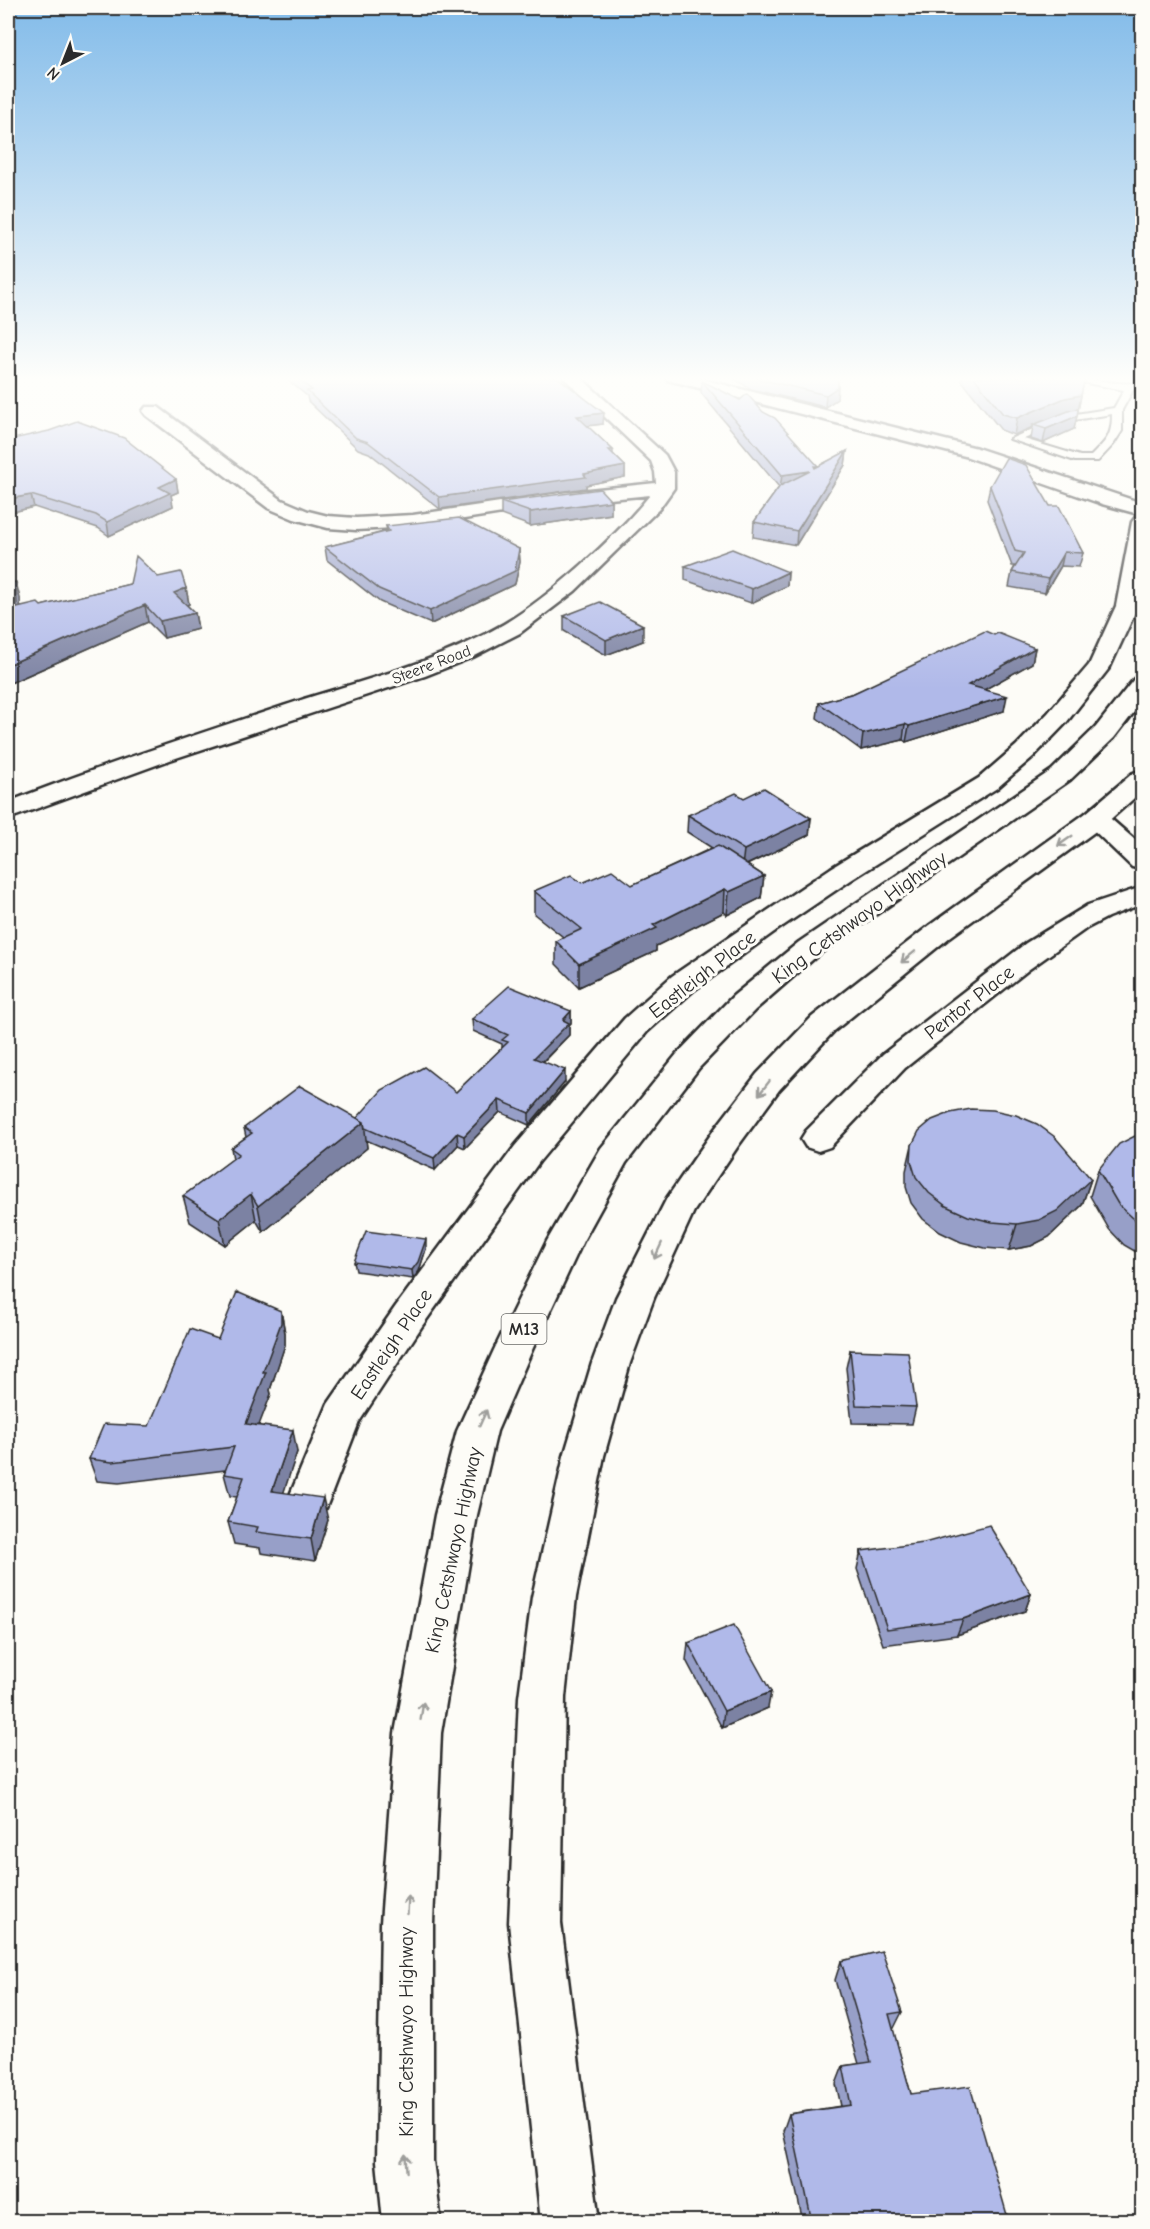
<svg xmlns="http://www.w3.org/2000/svg" width="1150" height="2229" viewBox="0 0 1150 2229" font-family="'Comic Neue',sans-serif">
<style>
.lines{fill:none;stroke-linecap:round;stroke-linejoin:round}
.service-casing{stroke:#2b2b2b;stroke-width:4}
.minor-casing{stroke:#2b2b2b;stroke-width:5}
.motorway-casing{stroke:#2b2b2b;stroke-width:5}
.service{fill:#fdfcf7;fill-rule:evenodd}
.minor{fill:#fdfcf7;fill-rule:evenodd}
.motorway{fill:#fdfcf7;fill-rule:evenodd}
.wall{fill:#979fc8;stroke:#2b2b2b;stroke-width:1.5}
.shaded-wall{fill:#7b82a3;stroke:#2b2b2b;stroke-width:1.5}
.building{fill:#b0b9e9;stroke:#2b2b2b;stroke-width:1.5}
.oneway{stroke:#9e9e9b}
.labels{text-anchor:middle;stroke-width:6;stroke-linejoin:round;paint-order:stroke}
.far-street-label{font-size:16px;fill:#2b2b2b;stroke:#fdfcf7}
.shield{fill:#fdfcf7;stroke:#6a6a68;stroke-width:1.5}
.shield-label{font-size:18px;font-weight:bold;fill:#2b2b2b}
.street-label{font-size:20px;fill:#2b2b2b;stroke:#fdfcf7}
</style>
<rect width="100%" height="100%" fill="#fdfcf7"/>
<filter id="ink" filterUnits="userSpaceOnUse"><feTurbulence type="fractalNoise" baseFrequency=".0167" numOctaves="2"/><feDisplacementMap in="SourceGraphic" scale="12" xChannelSelector="R" yChannelSelector="G"/><feConvolveMatrix kernelMatrix="1 2 1 2 8 2 1 2 1" color-interpolation-filters="sRGB"/></filter>
<g filter="url(#ink)">
<g class="lines">
<!-- service casing -->
<g class="service-casing">
<path id="service" d="M1066,377C1092,377 1117,387 1142,382V388L1133,390L1122,410V431L1113,445L1098,461H1075L1010,439L1063,416L1114,408L1124,390L1070,380ZM1112,414C1112,436 1107,440 1091,456H1080L1024,439L1068,421Z"/>
</g>
<!-- minor casing -->
<g class="minor-casing">
<path id="minor" d="M563,377H580L665,455L674,472V488L659,509L575,591L520,633L473,657L425,676L170,760L8,819V802C105,764 205,732 304,699C372,678 442,660 504,624C552,595 615,538 650,495L560,504L413,527L356,530L328,528L294,519L268,508L146,415L143,411L146,407H158L282,500L308,511L328,516L356,518L413,515L560,493L656,483L655,472L651,461Z
M666,377H693L977,448L1142,503V515L1102,504L965,456L668,380Z
M1142,516V578L1138,606L1110,667L1066,723L1034,756L997,788L851,880L774,932L694,990L647,1032L539,1162L422,1326L359,1422L326,1508L311,1513L296,1508L290,1495L328,1404L396,1306L515,1146L625,1018L672,976L754,920L831,868L979,778L1016,746L1048,713L1089,665L1116,606L1132,522L1135,518Z
M1095,811L1104,813L1142,846V869L1132,867L1082,819L1086,813Z
M1142,887V904L1108,917L1087,928L1028,970L905,1068L830,1147L818,1151L806,1147L801,1139L806,1131L883,1054L1026,943L1088,905Z"/>
</g>
<!-- motorway casing -->
<g class="motorway-casing">
<path id="motorway" d="M1142,677L1141,703L1114,738L1070,780L819,954L755,1010L699,1068L626,1163L583,1241L532,1350L497,1431L477,1515L441,1733L433,1923V2161L441,2222H383L377,2161L381,1923L395,1733L435,1515L457,1431L494,1350L547,1241L601,1148L677,1054L733,996L799,942L1052,770L1096,727L1134,679Z
M1142,770V791L1104,825L950,937L834,1031L779,1090L738,1146L694,1211L654,1298L630,1363L604,1456L576,1597L565,1697L561,1923L599,2222H541L509,1923L519,1697L532,1597L564,1456L592,1363L616,1298L667,1198L714,1130L757,1074L780,1050L812,1017L930,925L1086,813L1133,773Z"/>
</g>
<!-- service -->
<use href="#service" class="service"/>
<!-- minor -->
<use href="#minor" class="minor"/>
<!-- motorway -->
<use href="#motorway" class="motorway"/>
</g>
<!-- wall -->
<path class="wall" d="M284,377H557L603,424L587,426L613,450V454L625,466V477L586,485V488L440,509L369,453L358,449L308,401L307,396Z
M731,377H838L837,399L825,407L751,389Z
M962,377H1085L1074,429L1043,443L1031,439L1033,427L1014,435L1001,430L962,381Z
M702,381L763,412L817,467L847,451L845,465L796,545L753,537L754,522L779,487L701,393Z
M8,440L176,479L178,492L171,495L173,506L109,536L98,528L34,507L8,513Z
M990,486L1050,506L1083,553L1079,567L1061,566L1045,593L1009,587L1012,572L1015,566H1012L987,500Z
M611,501V514L530,526L501,515V502Z
M386,526L519,549L520,562L515,584L431,624L380,602L327,560L325,547L387,531Z
M685,566L788,572L787,586L751,603L685,580Z
M158,577L186,588L189,604L187,605L195,613L198,629L164,638L148,622L8,684L20,598V607L41,606Z
M564,616L643,641L606,655L564,631Z
M994,635L1035,648L1032,663L985,689L1004,711L906,742L903,740L861,750L817,718L819,703L854,693Z
M744,798L811,818L809,835L747,865L764,876L761,898L727,915L724,912L656,946V951L579,987L556,964V941L563,937L534,914V891L582,883L632,885L712,848L687,832L688,815Z
M571,1011V1023L569,1025V1035L543,1062L565,1082L529,1125L500,1112L465,1148L458,1145L435,1170L366,1140L367,1148L263,1232L256,1220L225,1245L190,1222L183,1196L233,1159L231,1148L246,1137L244,1128L357,1118L456,1092L502,1048V1044L473,1031L472,1019Z
M1143,1134V1256L1124,1245L1109,1229L1090,1196L1098,1170Z
M912,1145L1091,1179L1082,1205L1049,1237L1031,1246L1009,1250L985,1248L961,1242L940,1232L923,1219L911,1203L906,1187V1171Z
M426,1249L419,1271L413,1279L356,1271L354,1262Z
M281,1311L285,1333V1345L270,1390L271,1394L258,1426L297,1452L283,1493L328,1520L315,1561L261,1553L260,1548L234,1544L228,1522L237,1497L230,1496L224,1474L226,1470L119,1483L97,1481L89,1459L149,1426Z
M850,1350L916,1407L912,1424L852,1423L846,1368Z
M861,1551L1031,1594L1025,1611L957,1635L883,1645L857,1569Z
M688,1643L768,1708L722,1728L686,1660Z
M841,1961L902,2012L893,2030L911,2094L1009,2222H803L783,2131L789,2114L841,2106L836,2084L843,2066L859,2064L835,1980Z"/>
<!-- shaded-wall -->
<path class="shaded-wall" d="M838,387L837,399L825,407L826,395Z
M1081,395L1078,411L1033,425V427L1014,435L1017,418L1065,398Z
M604,413L603,424L577,427V416Z
M1077,416L1074,429L1043,443L1046,429Z
M847,451L845,465L796,545L797,531Z
M625,466V477L586,485V488L440,509L439,497L584,474Z
M810,471L780,489L782,475Z
M176,479L178,492L171,495L173,506L109,536L107,522L159,487Z
M31,495L34,507L8,513V499Z
M611,501V514L530,526V512Z
M519,549L520,562L515,584L431,624L430,611Z
M1064,552L1061,566L1045,593L1048,579Z
M788,572L787,586L751,603L752,589Z
M16,582L20,598L21,624L17,608Z
M186,588L189,604L177,609L174,593Z
M145,605L148,622L8,684V665Z
M195,613L198,629L164,638L160,621Z
M643,625V641L606,655V640Z
M1035,648L1032,663L966,700L968,685Z
M1007,696L1004,711L906,742L909,726Z
M905,724L903,740L861,750L863,734Z
M811,818L809,835L742,867L744,850Z
M764,876L761,898L727,915L729,892Z
M725,889L724,912L656,946V951L579,987V964L653,925Z
M571,1011V1023L569,1025V1035L534,1070V1058L563,1020Z
M565,1070V1082L529,1125V1113Z
M499,1100L500,1112L465,1148L464,1136Z
M364,1122L367,1148L263,1232L258,1206Z
M457,1133L458,1145L435,1170L434,1158Z
M1091,1179L1082,1205L1049,1237L1031,1246L1009,1250L1017,1224Z
M251,1194L256,1220L225,1245L219,1219Z
M426,1239V1249L419,1271L413,1279L412,1270Z
M281,1311L285,1333V1345L270,1390L271,1394L251,1446L246,1424L263,1372Z
M293,1430L297,1452L277,1513L272,1491Z
M323,1498L328,1520L315,1561L311,1539Z
M1031,1594L1025,1611L957,1635L963,1619Z
M771,1692L768,1708L722,1728L724,1711Z"/>
<!-- building -->
<path class="building" d="M296,377H557L604,413L577,416L613,450H609L625,466L584,474L586,477L439,497L368,442L356,438L307,391L312,390Z
M751,377H838V387L826,395Z
M974,377H1085L1081,395L1065,398L1017,418L1003,414Z
M702,381L740,400L747,394L763,412L775,418L818,466H814L815,468L847,451L797,531L754,522L780,486L810,471L782,475Z
M1078,409L1077,416L1046,429L1033,425L1071,410Z
M77,421L124,438L176,479L159,487L170,493L107,522L96,515L31,495L8,499V440L49,431Z
M1006,458L1026,465L1050,506H1059L1083,553L1064,552L1048,579L1012,572L1024,553L1015,551L990,486Z
M600,489L611,501L530,512L501,502Z
M459,518L519,549L515,571L430,611L379,589L325,547L389,531L386,526Z
M732,549L788,572L752,589L685,566Z
M136,556L158,577L181,572L186,588L174,593L195,613L160,621L145,605L8,665V583L16,582L17,608L38,603L41,606L130,584Z
M600,602L643,625L606,640L564,616Z
M985,631L994,635L998,633L1035,648L968,685L1007,696L909,726L905,724L863,734L819,703L854,693Z
M764,788L811,818L744,850L688,815L736,793L744,798Z
M718,846L764,876L729,892L725,889L653,925L657,928L579,964L556,941L582,929L534,891L571,875L582,883L612,870L632,885Z
M509,986L571,1011L563,1020L569,1023L534,1058L565,1070L529,1113L499,1100L464,1136L457,1133L434,1158L365,1128L364,1122L357,1118L382,1090L424,1067L456,1092L508,1042L502,1040L508,1035L472,1019Z
M300,1086L364,1122L258,1206L251,1194L219,1219L183,1196L239,1154L231,1148L252,1133L244,1128Z
M971,1109L993,1110L1016,1115L1037,1124L1055,1137L1091,1179L1057,1211L1039,1220L1017,1224L992,1222L968,1216L946,1206L929,1193L916,1177L911,1161L912,1145L919,1131L932,1120L950,1113Z
M1143,1134V1225L1134,1219L1118,1204L1098,1170L1119,1144L1135,1136Z
M366,1231L426,1239L418,1262L412,1270L354,1262Z
M237,1292L281,1311V1323L263,1372H266L246,1424L293,1430L272,1491L323,1498L311,1539L256,1532L258,1527L228,1522L244,1477L224,1474L234,1447L112,1462L89,1459L104,1424L149,1426L190,1329L218,1339Z
M850,1350L908,1352L916,1407L856,1405Z
M989,1525L1031,1594L963,1619L887,1629L861,1551L924,1543Z
M734,1625L771,1692L724,1711L688,1643Z
M882,1951L902,2012L889,2014L911,2094L970,2086L1009,2222H812L789,2114L851,2105L843,2066L871,2062L841,1961Z"/>
<!-- one-way arrows -->
<defs><path id="oneway-shaft" d="M-6 0H5M1.5-3L5.5 0L1.5 3" fill="none" stroke-width="1.6" stroke-linecap="round" stroke-linejoin="round" transform="scale(1.5)"/></defs>
<g class="oneway">
<use href="#oneway-shaft" transform="translate(1065 841) rotate(145)"/>
<use href="#oneway-shaft" transform="translate(908 957) rotate(141)"/>
<use href="#oneway-shaft" transform="translate(764 1088) rotate(128)"/>
<use href="#oneway-shaft" transform="translate(658 1251) rotate(115)"/>
<use href="#oneway-shaft" transform="translate(483 1418) rotate(-66)"/>
<use href="#oneway-shaft" transform="translate(422 1711) rotate(-81)"/>
<use href="#oneway-shaft" transform="translate(408 1905) rotate(-87)"/>
<use href="#oneway-shaft" transform="translate(406 2163) rotate(-94)"/>
</g>
</g>
<!-- sky -->
<linearGradient id="sky" x2="0" y2="1"><stop stop-color="#82bbe9"/><stop offset="0.55" stop-color="#fefefb"/><stop offset="1" stop-color="#fefefb" stop-opacity="0"/></linearGradient>
<rect width="1150" height="689" fill="url(#sky)"/>
<g class="labels">
<!-- far-street labels -->
<g class="far-street-label">
<text transform="translate(431 664) rotate(-21)" y="6">Steere Road</text>
</g>
<!-- shield labels -->
<rect class="shield" x="501.5" y="1314" width="45" height="30" rx="4.5"/>
<g class="shield-label">
<text x="524" y="1335">M13</text>
</g>
<!-- street labels -->
<g class="street-label">
<text transform="translate(859 917) rotate(-36)" y="7">King Cetshwayo Highway</text>
<text transform="translate(702 974) rotate(-38)" y="7">Eastleigh Place</text>
<text transform="translate(969 1002) rotate(-38)" y="7">Pentor Place</text>
<text transform="translate(391 1344) rotate(-56)" y="7">Eastleigh Place</text>
<text transform="translate(453 1550) rotate(-78)" y="7">King Cetshwayo Highway</text>
<text transform="translate(406 2032) rotate(-90)" y="7">King Cetshwayo Highway</text>
</g>
</g>
<!-- margin -->
<rect width="1150" height="2229" fill="none" stroke="#fdfcf7" stroke-width="30"/>
<rect x="15" y="15" width="1120" height="2199" fill="none" stroke="#2b2b2b" stroke-width="2" filter="url(#ink)"/>
<!-- north arrow -->
<g transform="translate(63 63) rotate(222)" stroke="#fdfcf7" stroke-width="4.5" paint-order="stroke">
<path d="M0-4.5L10 22L0 15L-10 22Z" fill="#2b2b2b"/>
<text y="-9" font-size="16" font-weight="bold" text-anchor="middle" fill="#2b2b2b">N</text>
</g>
</svg>
